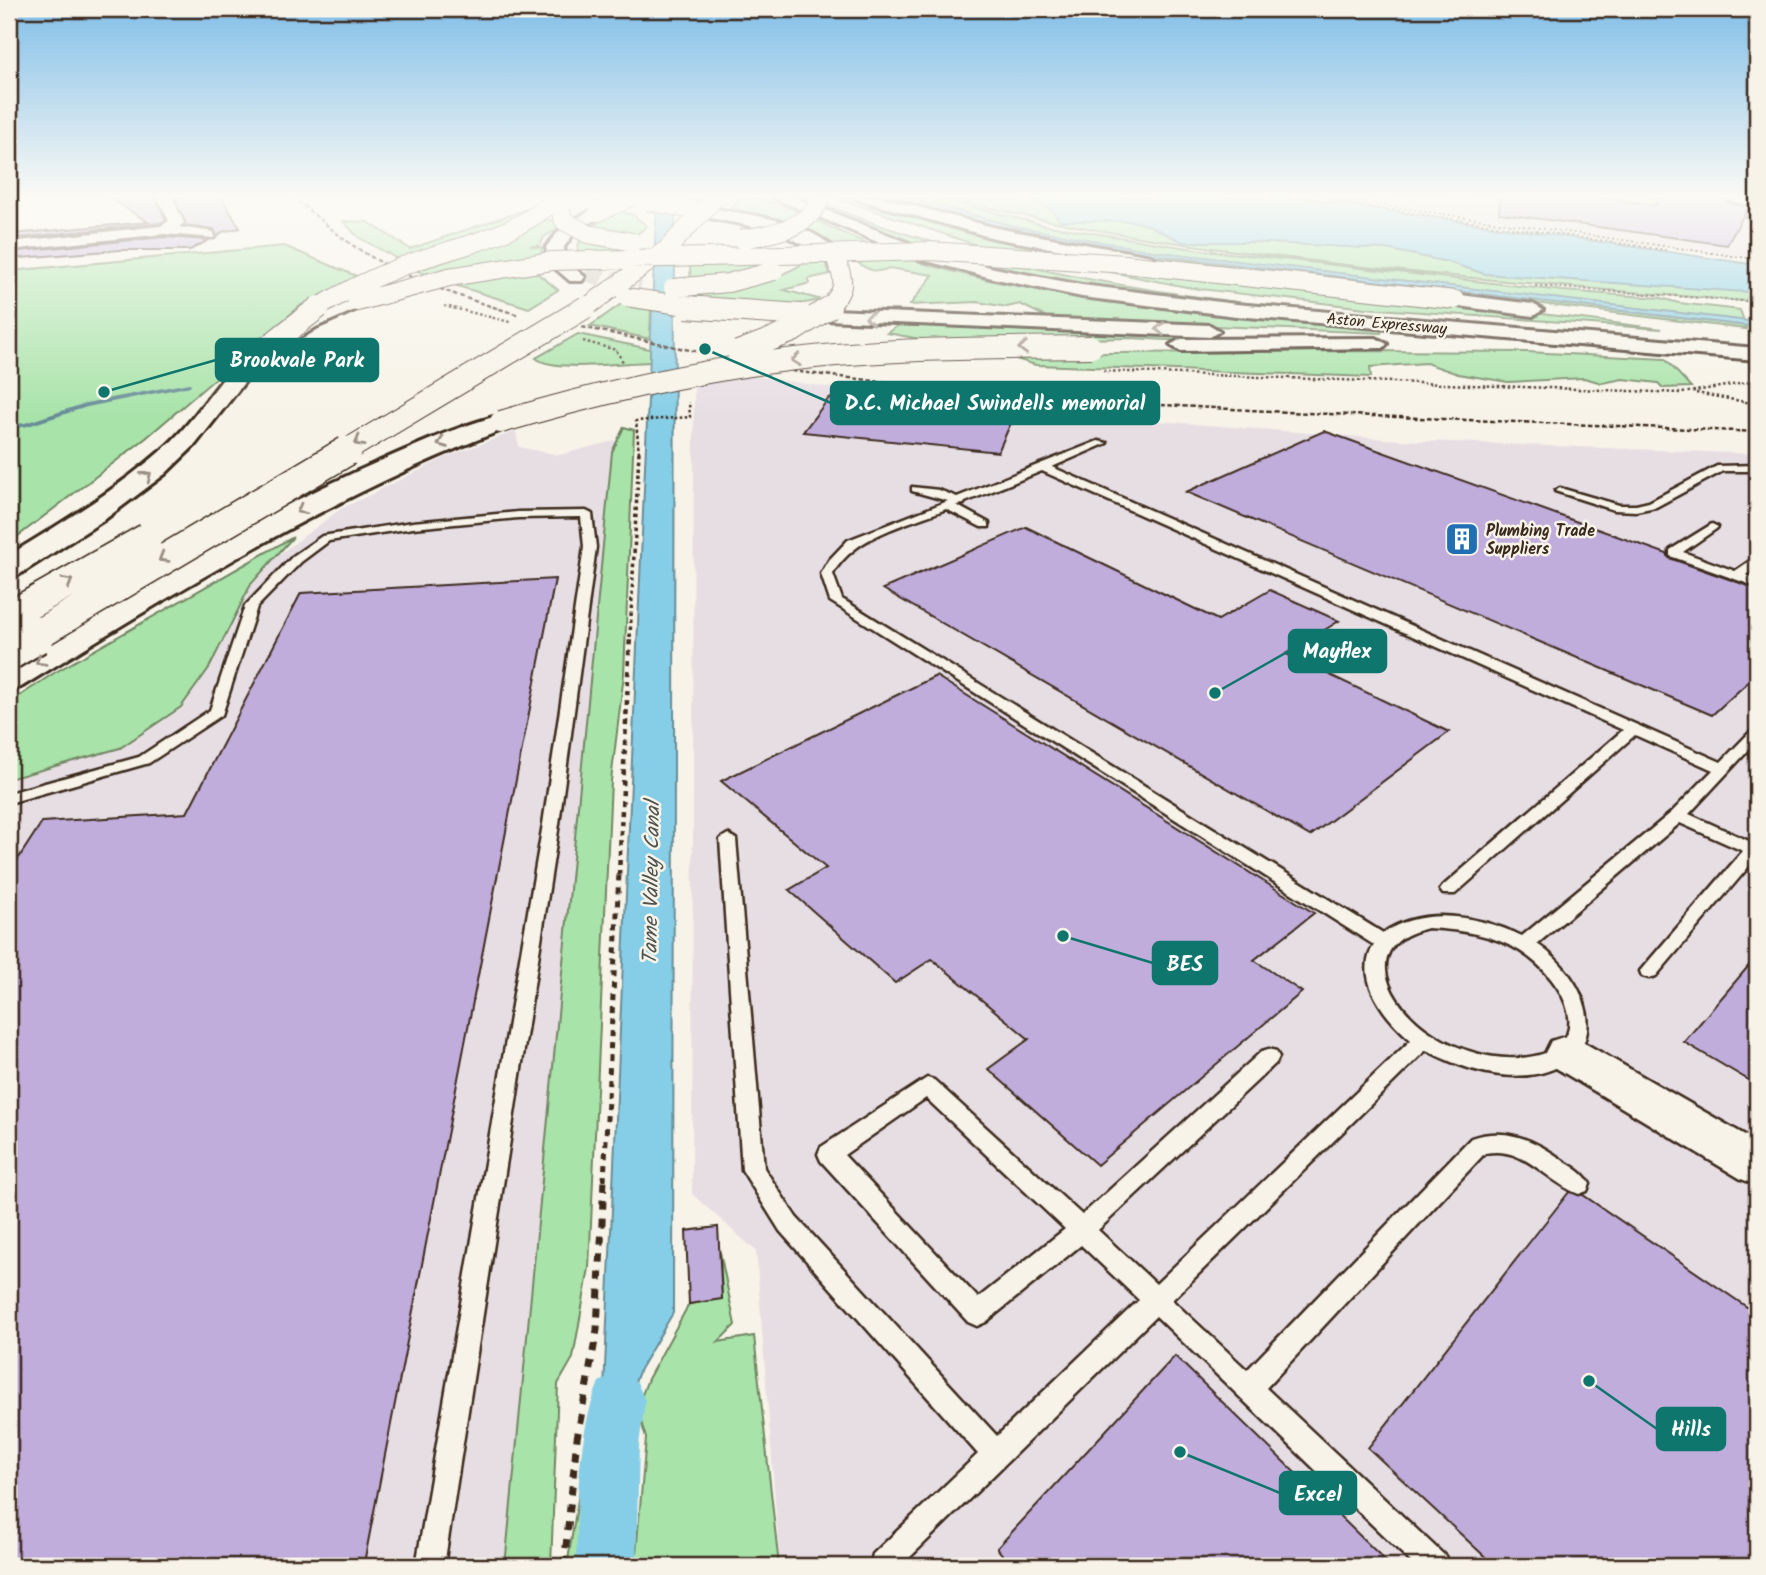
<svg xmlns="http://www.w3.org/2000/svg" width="1766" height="1575" viewBox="0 0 1766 1575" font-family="Kalam,sans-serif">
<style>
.built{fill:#e7dee4}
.green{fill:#a8e3a9;stroke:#728664;stroke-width:2}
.water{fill:#86cee7;stroke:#688c97;stroke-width:2}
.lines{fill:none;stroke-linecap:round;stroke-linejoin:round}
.stream{fill:#688c97;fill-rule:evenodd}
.canal{fill:#86cee7;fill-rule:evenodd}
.building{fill:#c1addc;stroke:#3b2a1e;stroke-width:2}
.motorway-tunnel{stroke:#d1cbc0;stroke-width:18;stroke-dasharray:18 9;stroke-linecap:butt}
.service-casing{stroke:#3b2a1e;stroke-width:5}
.minor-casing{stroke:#3b2a1e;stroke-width:5}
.motorway-casing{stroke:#3b2a1e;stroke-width:6}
.path-far5{stroke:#3b2a1e;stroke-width:2;stroke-dasharray:2.5 2.5;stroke-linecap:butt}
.path-far4{stroke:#3b2a1e;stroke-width:2.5;stroke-dasharray:2.5 2.5;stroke-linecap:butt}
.path-far3{stroke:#3b2a1e;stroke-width:3.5;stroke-dasharray:3.5 3.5;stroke-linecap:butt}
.path-far2{stroke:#3b2a1e;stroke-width:4.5;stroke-dasharray:5 5;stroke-linecap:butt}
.path-far1{stroke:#3b2a1e;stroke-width:5;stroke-dasharray:6 6;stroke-linecap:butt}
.path{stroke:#3b2a1e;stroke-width:7;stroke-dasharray:9 9;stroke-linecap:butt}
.service{fill:#f7f3e8;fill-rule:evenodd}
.minor{fill:#f7f3e8;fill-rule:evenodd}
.motorway{fill:#f7f3e8;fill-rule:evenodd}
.rail{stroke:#3b2a1e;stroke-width:2.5;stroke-dasharray:4.5 2.5;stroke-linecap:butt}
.motorway-bridge-far3-casing{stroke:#3b2a1e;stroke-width:20;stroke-linecap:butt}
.motorway-bridge-far2-casing{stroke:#3b2a1e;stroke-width:24;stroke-linecap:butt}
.motorway-bridge-far1-casing{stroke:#3b2a1e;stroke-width:32;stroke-linecap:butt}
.motorway-bridge-casing{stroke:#3b2a1e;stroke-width:42;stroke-linecap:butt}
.motorway-bridge-far3{stroke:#f7f3e8;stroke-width:18}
.motorway-bridge-far2{stroke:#f7f3e8;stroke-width:22}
.motorway-bridge-far1{stroke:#f7f3e8;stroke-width:29}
.motorway-bridge{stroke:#f7f3e8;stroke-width:37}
.oneway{stroke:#998e83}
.labels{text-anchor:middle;stroke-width:5;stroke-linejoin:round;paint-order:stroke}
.far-street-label{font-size:16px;fill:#3b2a1e;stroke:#f7f3e8}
.far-poi-label{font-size:16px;font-weight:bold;fill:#3b2a1e;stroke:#f7f3e8;text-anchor:start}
.water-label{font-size:21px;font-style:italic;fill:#4e5350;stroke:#f7f3e8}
.leader{fill:none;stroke:#0f766e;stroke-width:2.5}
.callout-dot{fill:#0f766e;stroke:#f7f3e8;stroke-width:2.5}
.callout{fill:#0f766e;stroke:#0f766e;stroke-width:2.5}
.callout-label{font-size:21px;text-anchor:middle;font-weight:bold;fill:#fff}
</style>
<rect width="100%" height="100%" fill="#f7f3e8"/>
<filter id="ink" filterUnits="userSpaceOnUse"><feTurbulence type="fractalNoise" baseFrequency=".0143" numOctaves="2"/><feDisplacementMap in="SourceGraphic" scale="14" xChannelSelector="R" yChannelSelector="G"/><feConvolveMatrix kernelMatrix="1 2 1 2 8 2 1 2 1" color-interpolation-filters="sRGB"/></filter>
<g filter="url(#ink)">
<path class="built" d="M 1341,197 L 1702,197 L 1757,205 L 1757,258 Z
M 739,374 L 895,397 L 1056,413 L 1399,440 L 1757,454 L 1757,1566 L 780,1566 L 756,1251 L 692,1194 L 694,380 Z
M 513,432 L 516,432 L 519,447 L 559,455 L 617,440 L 612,452 L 505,1566 L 9,1566 L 9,757 L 339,510 L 446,457 Z"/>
<path class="green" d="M 739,197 C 779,197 816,222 852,237 C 883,250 915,262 947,270 C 1089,307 1236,316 1382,330 L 1381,333 L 1050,319 L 1020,304 L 1007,307 L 977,302 L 910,305 L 933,275 L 889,268 C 868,280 851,254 834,244 C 802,225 765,218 730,211 Z
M 791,197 L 806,197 C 966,265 1136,291 1308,311 L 1146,297 L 968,264 L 861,228 Z
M 834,197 L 850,197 C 973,241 1101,257 1230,275 C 1373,294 1517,312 1662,329 L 1365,308 L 1192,288 L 982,247 Z
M 881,197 L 992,225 L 1119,250 L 1746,326 L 1746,329 L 1097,249 L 1005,231 Z
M 906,197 L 934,197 L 1044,225 L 1194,249 L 1563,291 L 1661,298 L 1679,303 L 1740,310 L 1744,321 L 1152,251 L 1013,226 Z
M 945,197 C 981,197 1039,185 1060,221 L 1132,221 L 1148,225 L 1183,242 L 1252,242 L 1387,249 L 1448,262 L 1485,274 L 1751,291 L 1745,301 C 1609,291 1473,279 1337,264 C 1205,248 1075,231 945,197 Z
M 539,205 L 503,224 L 401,261 L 358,237 L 343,221 L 368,222 L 410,249 Z
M 620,211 L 633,215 L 647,226 L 614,253 L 578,255 C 574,231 603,220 620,211 Z
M 554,220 L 561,227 L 544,237 L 540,246 L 530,246 L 542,248 L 542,254 L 430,276 L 413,269 L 539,221 Z
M 284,246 L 359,277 L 301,305 L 146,438 L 9,543 L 9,271 Z
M 809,261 L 825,261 L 830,274 L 808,279 L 810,283 L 784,290 L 818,299 L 815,301 L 778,308 L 694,302 L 695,296 L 775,278 Z
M 781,262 L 777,265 L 691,285 L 690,266 Z
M 531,268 L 558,290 L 529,308 L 448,283 Z
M 624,302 L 651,308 L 650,339 L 590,326 Z
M 899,325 L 1196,337 L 1187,341 L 1131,338 L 937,342 L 887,333 Z
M 578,334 L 650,349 L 650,362 C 624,362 553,373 536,358 Z
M 1352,351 L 1527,352 L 1665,359 L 1691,387 L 1663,388 L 1658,383 L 1623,379 L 1602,383 L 1584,378 L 1508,382 L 1458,374 L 1426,363 L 1370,367 L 1371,377 L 1036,365 L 999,354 Z
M 624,427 L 634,430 L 624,674 L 611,781 L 589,1268 L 573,1358 L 558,1384 L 551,1566 L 505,1566 L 612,452 Z
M 293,537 L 251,584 L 209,668 L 181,707 L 120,748 L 9,779 L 9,703 L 54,673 Z
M 720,1252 L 735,1325 L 718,1342 L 754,1336 L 779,1566 L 635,1566 L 646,1438 L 637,1408 L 648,1379 L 689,1304 L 722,1299 Z
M 586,1451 L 596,1451 L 590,1566 L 567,1566 Z"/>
<path class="water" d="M 657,197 L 675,197 L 673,1313 L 640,1369 L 611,1445 L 603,1412 Z
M 890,197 L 906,197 L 1013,226 L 1152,251 L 1757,322 L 1757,327 L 1151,254 L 992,225 Z
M 1026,197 L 1295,197 L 1750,264 L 1757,267 L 1754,290 L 1745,292 L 1485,274 L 1448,262 L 1387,249 L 1252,242 L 1183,242 L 1148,225 L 1132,221 L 1060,221 L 1052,210 Z"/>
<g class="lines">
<path class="stream" d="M 189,383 L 191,384 L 191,386 L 87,407 L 28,426 L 9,429 L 9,425 L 25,423 L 86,403 Z"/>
<path class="canal" d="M 618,1374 L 637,1382 L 645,1401 L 639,1445 L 636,1566 L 576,1566 C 578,1506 576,1438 599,1382 Z"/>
</g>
<path class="building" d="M 108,197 L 155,197 L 166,220 L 160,223 L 9,239 L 9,235 L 23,233 L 148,222 Z
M 175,197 L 221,197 L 240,228 L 222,232 L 217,237 L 214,229 L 185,225 Z
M 1500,197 L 1595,197 L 1656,205 L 1656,197 L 1726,197 L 1728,203 L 1748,207 L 1727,245 L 1499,213 Z
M 164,237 L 209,240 L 190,250 L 120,250 L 9,259 L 9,252 Z
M 829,398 L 1014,416 L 998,452 L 803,432 Z
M 1324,431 L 1667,554 L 1669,558 L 1757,589 L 1757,674 L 1712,715 L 1186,492 Z
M 1026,527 L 1218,620 L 1270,590 L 1339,621 L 1286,654 L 1449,732 L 1310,836 L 883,589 Z
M 555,579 L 364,1563 L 341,1566 L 9,1566 L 9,873 L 42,822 L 187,813 L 301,593 Z
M 936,676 L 1314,913 L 1254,960 L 1302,992 L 1097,1165 L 988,1069 L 1029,1039 L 932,959 L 895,983 L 789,890 L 826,868 L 721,781 Z
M 1757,956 L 1757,1085 L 1684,1042 Z
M 1569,1192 L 1583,1195 L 1757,1314 L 1757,1566 L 1495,1566 L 1368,1448 Z
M 718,1227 L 722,1299 L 689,1304 L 686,1231 Z
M 1175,1356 L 1391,1566 L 1011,1566 L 997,1548 Z"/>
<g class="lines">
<path class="motorway-tunnel" d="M 586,271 L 604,279 L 641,286"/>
<g class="service-casing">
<path id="service" d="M 1757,202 L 1757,208 L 1752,216 L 1757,220 L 1757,225 L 1746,216 Z
M 1757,237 L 1757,243 L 1754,242 L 1754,239 Z
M 1098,441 L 1107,443 L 1052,467 L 1721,762 L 1752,730 L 1757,729 L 1757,741 L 1689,814 L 1751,842 L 1757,841 L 1757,857 L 1656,976 L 1649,978 L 1642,976 L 1640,971 L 1743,851 L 1680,823 L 1537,944 C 1586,976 1619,1053 1541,1073 C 1502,1082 1460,1068 1426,1050 L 1172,1300 L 1247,1370 L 1471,1138 C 1507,1126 1537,1141 1565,1162 C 1575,1168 1585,1174 1590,1184 L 1587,1191 L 1579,1194 C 1546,1182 1525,1145 1485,1153 L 1266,1388 L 1445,1556 L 1449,1566 L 1415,1566 L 1156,1316 L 901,1566 L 870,1566 L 873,1554 L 978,1454 L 780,1231 L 742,1170 L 720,839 L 728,834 L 736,839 L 764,1168 L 796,1217 L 997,1436 L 1139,1300 L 1081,1245 L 986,1322 L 977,1326 L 968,1322 L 821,1161 L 818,1154 L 821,1147 L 927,1078 L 934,1080 L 1082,1215 L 1262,1051 L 1269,1049 L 1276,1051 L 1279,1057 L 1276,1063 L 1098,1230 L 1156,1284 L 1411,1040 C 1386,1019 1353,978 1374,945 L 830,601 L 821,574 L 829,560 L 848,540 L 948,501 L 912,491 L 912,487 L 939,490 L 957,497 ZM 1042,471 L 1623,730 L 1443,886 L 1440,890 L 1443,894 L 1455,894 L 1635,735 L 1713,770 L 1672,812 L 1522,936 C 1480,916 1423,905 1383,933 L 842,599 L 833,574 C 854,535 907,525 946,509 L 981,527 L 989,527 L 989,523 L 956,505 L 964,504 L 965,502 ZM 1428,928 C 1460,930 1492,934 1520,951 C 1568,981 1602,1053 1519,1058 C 1489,1060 1458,1050 1433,1034 C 1389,1007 1356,944 1428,928 ZM 926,1098 L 1065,1229 L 978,1298 L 844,1155 Z
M 1757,465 L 1757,471 L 1723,471 L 1656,507 L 1636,511 L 1614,510 L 1555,491 L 1560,488 L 1619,505 L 1636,505 L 1649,502 L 1717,466 Z
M 586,511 L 592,514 L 596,547 L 559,824 L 444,1566 L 416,1566 L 543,824 L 584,547 L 581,517 L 518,518 L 413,528 L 329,541 L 301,562 L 257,607 L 222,715 L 149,763 L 9,803 L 9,793 L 139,757 L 210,710 L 245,606 L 293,556 L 322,536 L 413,522 L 518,512 Z
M 1712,524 L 1718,527 L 1716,529 L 1683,552 L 1735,571 L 1757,556 L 1757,566 L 1746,575 L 1757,579 L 1757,587 L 1670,556 L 1670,550 Z"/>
</g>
<g class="minor-casing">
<path id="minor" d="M 158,197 L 172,197 L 184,223 L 179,227 L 214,232 L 214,238 L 164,234 L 9,250 L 9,242 L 161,226 L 169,221 Z
M 1728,197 L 1757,198 L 1757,206 L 1729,200 Z
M 1566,1036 L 1581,1041 L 1757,1142 L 1757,1185 L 1741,1179 L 1551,1065 L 1545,1053 L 1551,1041 Z"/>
</g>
<g class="motorway-casing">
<path id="motorway" d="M 772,197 L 793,197 L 927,250 L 994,268 L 1082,285 L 1236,304 L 1757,348 L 1757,360 L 1236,316 L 1082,297 L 992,278 L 915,258 Z
M 856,197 L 881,197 L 996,228 L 1151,256 L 1160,261 L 1151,266 L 994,238 L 859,200 Z
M 598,207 L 604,209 L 604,215 L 576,231 L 564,247 L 566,261 L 585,277 L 582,281 L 570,281 L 549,263 L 546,247 L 564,225 Z
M 703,207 C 749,215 814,219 845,260 L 842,264 L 830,264 C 792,228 746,227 697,215 L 697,209 Z
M 1412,289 L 1533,304 L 1543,310 L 1533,316 L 1405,299 L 1402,295 Z
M 357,296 L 367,302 L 364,306 L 316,327 L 271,356 L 247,379 L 195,445 L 165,474 L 104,520 L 20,574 L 9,577 L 9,555 C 62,523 116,490 163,449 C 189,427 207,397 229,372 C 261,335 310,308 357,296 Z
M 833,310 L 1210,325 L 1220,331 L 1210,337 L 826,320 L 823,316 L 826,312 Z
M 1376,338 L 1387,344 L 1383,348 L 1181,351 L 1170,345 L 1181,339 Z
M 501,415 L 510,417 L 513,422 L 510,427 C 335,493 179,590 21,687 L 9,690 L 9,666 C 132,592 254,515 387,458 C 424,442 462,425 501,415 Z"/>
</g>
<path class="path-far5" d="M 1303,197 L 1666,250
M 1325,197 L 1747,258
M 1535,286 L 1757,302
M 444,306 L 456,309
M 1748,309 L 1749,303"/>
<path class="path-far4" d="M 449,307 L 510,322
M 1748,307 L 1754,331
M 583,341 L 616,350 L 623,362
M 1103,371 L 1682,393 L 1757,381
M 1696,393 L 1757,404
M 639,452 L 636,421 L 690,417 L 689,402"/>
<path class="path-far3" d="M 630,637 L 639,451"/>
<path class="path-far2" d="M 619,875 L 630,635"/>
<path class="path-far1" d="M 604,1181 L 619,873"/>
<path class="path" d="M 564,1566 L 577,1438 L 597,1330 L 604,1179"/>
<use href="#service" class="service"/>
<use href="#minor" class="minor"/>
<use href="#motorway" class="motorway"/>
<path class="rail" d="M 292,197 C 315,214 336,235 360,250 C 409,281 464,298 519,315
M 582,327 L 699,352
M 792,371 C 1112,412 1435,417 1757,432"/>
<g class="motorway-bridge-far3-casing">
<path id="motorway-bridge-far3" d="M 648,201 L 703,212
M 561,212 L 564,221 L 588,234 L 633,242
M 598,212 L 631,197
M 741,239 C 771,234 809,230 821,197
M 673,288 L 728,283 L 774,271
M 626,297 L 707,309
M 357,302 L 449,277 L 552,261 L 929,251 L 1126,264 L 1455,300
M 316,309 C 343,292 372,278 403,266 C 455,246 517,238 558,197
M 584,309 L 667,249 L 716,197
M 827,309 C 845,291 846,282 836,260"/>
</g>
<g class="motorway-bridge-far2-casing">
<path id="motorway-bridge-far2" d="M 686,307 L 801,315
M 261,352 L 319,307
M 738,352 L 793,331 L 830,307
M 501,422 C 595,394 690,372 787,360 C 888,348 990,348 1091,347
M 344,452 L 586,307"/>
</g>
<g class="motorway-bridge-far1-casing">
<path id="motorway-bridge-far1" d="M 9,616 L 147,538
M 33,637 L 347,451"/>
</g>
<g class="motorway-bridge-casing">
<path id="motorway-bridge" d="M 9,651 L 36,635"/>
</g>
<use href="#motorway-bridge-far3" class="motorway-bridge-far3"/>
<use href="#motorway-bridge-far2" class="motorway-bridge-far2"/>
<use href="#motorway-bridge-far1" class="motorway-bridge-far1"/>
<use href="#motorway-bridge" class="motorway-bridge"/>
</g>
<defs><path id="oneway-chevron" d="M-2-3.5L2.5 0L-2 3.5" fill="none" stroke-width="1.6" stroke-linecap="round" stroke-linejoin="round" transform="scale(1.75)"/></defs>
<g class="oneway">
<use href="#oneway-chevron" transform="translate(870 318) rotate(-178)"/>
<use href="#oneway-chevron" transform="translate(1160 329) rotate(-178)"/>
<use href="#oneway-chevron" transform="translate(1023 348) rotate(179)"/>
<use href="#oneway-chevron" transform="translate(796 360) rotate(174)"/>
<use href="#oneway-chevron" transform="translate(359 442) rotate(150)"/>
<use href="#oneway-chevron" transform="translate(442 443) rotate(159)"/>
<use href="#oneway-chevron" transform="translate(147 476) rotate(-39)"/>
<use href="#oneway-chevron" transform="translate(301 510) rotate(151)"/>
<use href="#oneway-chevron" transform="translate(163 558) rotate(149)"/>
<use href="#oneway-chevron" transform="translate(68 582) rotate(-30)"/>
<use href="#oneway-chevron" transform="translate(40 661) rotate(149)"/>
</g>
</g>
<linearGradient id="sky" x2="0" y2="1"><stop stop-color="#81bee8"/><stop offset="0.47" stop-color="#fbfaf5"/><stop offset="1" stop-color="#fbfaf5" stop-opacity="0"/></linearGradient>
<rect width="1766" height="417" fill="url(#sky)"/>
<defs>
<g id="building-square" transform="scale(1.75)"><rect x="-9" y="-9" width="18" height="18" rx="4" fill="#1f6fb2" stroke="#f7f3e8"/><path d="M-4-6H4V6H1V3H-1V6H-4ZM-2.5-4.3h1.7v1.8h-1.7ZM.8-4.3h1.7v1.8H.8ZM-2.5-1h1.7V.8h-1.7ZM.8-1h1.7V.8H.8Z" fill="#fff"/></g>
</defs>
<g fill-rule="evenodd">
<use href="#building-square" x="1462" y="539"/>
</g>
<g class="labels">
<g class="far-street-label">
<text transform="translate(1387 323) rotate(5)" y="6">Aston Expressway</text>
</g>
<g class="far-poi-label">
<text x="1486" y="536">Plumbing Trade<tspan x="1486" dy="18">Suppliers</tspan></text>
</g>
<g class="water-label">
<text transform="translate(651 883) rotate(-89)" y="7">Tame Valley Canal</text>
</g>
</g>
<path class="leader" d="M104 392L216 360M705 349L831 403M1215 693L1289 651M1063 936L1153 963M1589 1381L1657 1429M1180 1452L1280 1493"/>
<g class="callout-dot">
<circle cx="104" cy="392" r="7"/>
<circle cx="705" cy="349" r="7"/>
<circle cx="1215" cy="693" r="7"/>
<circle cx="1063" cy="936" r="7"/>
<circle cx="1589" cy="1381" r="7"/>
<circle cx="1180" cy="1452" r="7"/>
</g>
<g class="callout">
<rect x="216" y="339" width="162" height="42" rx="7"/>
<rect x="831" y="382" width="328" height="42" rx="7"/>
<rect x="1289" y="630" width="97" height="42" rx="7"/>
<rect x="1153" y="942" width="64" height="42" rx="7"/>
<rect x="1657" y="1408" width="68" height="42" rx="7"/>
<rect x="1280" y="1472" width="76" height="42" rx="7"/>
</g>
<g class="callout-label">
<text x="297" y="367">Brookvale Park</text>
<text x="995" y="410">D.C. Michael Swindells memorial</text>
<text x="1337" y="658">Mayflex</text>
<text x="1185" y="971">BES</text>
<text x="1691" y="1436">Hills</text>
<text x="1318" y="1501">Excel</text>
</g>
<rect width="1766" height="1575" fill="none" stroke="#f7f3e8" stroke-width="35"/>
<rect x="18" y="18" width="1731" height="1540" fill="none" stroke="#3b2a1e" stroke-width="2.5" filter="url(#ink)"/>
</svg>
